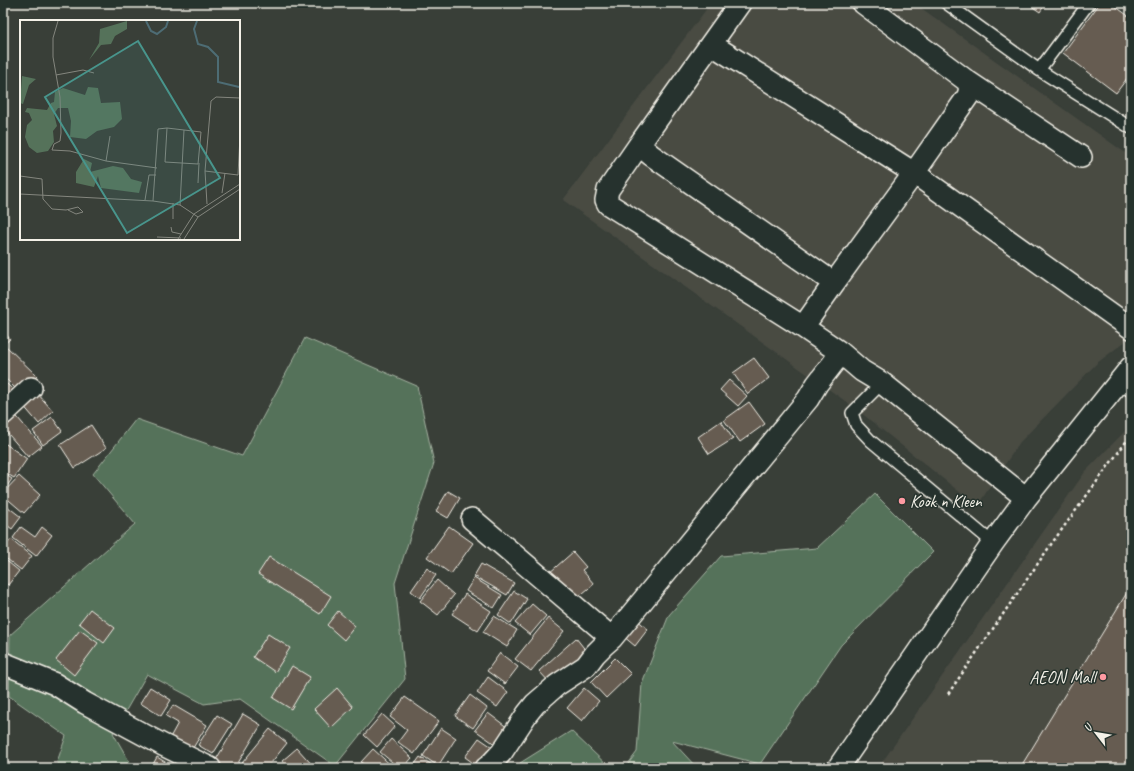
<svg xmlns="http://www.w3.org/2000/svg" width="1134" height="771" viewBox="0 0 1134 771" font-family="Caveat,sans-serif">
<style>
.built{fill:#494b43}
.green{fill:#55725a;stroke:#a4b2a1}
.building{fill:#665c51;stroke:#f4f1e8}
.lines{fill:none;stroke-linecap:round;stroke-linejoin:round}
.lane-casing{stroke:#f4f1e8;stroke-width:14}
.street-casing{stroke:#f4f1e8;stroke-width:24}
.path{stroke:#f4f1e8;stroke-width:2.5;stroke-dasharray:3 3;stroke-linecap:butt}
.lane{stroke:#26332d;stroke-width:11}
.street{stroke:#26332d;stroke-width:21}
.poi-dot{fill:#ff9aa2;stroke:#26332d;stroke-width:1.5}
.labels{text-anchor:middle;stroke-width:3;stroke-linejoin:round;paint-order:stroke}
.poi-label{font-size:17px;fill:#f4f1e8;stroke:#26332d;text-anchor:start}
.inset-river{fill:none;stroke:#4d6c74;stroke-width:2}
.inset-road{fill:none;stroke:#84867e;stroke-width:1}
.view{fill:#48958c;fill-opacity:0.15;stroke:#48958c;stroke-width:2}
.inset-edge{fill:none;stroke:#f4f1e8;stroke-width:2}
</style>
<rect width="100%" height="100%" fill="#393f38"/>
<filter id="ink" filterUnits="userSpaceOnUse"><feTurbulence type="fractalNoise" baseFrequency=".025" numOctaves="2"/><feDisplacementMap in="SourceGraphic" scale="8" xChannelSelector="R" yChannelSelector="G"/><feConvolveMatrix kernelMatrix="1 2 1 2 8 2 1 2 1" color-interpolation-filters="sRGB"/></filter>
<g filter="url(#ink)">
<path class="built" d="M 711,3 L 914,3 L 1131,157 L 1131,337 L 1097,363 L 1020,442 L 977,506 L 855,408 L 563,200 Z
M 1131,425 L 1131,768 L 878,768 L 1085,472 Z"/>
<path class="green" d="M 305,338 L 417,386 L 434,463 L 395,583 L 405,679 L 335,766 L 240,699 L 204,704 L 147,674 L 113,733 L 133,768 L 60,768 L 57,762 L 66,736 L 9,696 L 10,635 L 135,524 L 93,474 L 136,419 L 242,456 Z
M 875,494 L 933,552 L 841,645 L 760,764 L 672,741 L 697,768 L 625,768 L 637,752 L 642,683 L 669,615 L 721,556 L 817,548 Z
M 571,731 L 610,768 L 523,768 L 520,763 Z"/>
<path class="building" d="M 1027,3 L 1046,3 L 1040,12 Z
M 1100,3 L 1111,3 L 1131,18 L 1131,73 L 1116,93 L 1063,53 Z
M 3,331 L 10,339 L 3,345 Z
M 5,345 L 37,376 L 20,393 L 3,376 L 3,348 Z
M 754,358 L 769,378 L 748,394 L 733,373 Z
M 3,380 L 17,394 L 3,408 Z
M 729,380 L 747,396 L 738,406 L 720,390 Z
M 36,392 L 53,411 L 39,424 L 22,404 Z
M 749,402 L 765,424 L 740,442 L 724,420 Z
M 11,410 L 42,446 L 28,457 L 3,428 L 3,417 Z
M 52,417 L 62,431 L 43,445 L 33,431 Z
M 721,421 L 733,439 L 709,454 L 698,437 Z
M 91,425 L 106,448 L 75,468 L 60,445 Z
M 3,442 L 27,459 L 14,478 L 3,471 Z
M 3,473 L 12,479 L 3,492 Z
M 19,476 L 40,495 L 24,513 L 3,495 L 3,493 Z
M 448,491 L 460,498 L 448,518 L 436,511 Z
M 3,503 L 21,517 L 12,529 L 3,522 Z
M 449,526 L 473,543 L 451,574 L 427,557 Z
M 21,527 L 35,537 L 42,527 L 52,535 L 36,556 L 13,538 Z
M 11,539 L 32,556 L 21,570 L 3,556 L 3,549 Z
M 573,552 L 586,567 L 582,570 L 594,584 L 577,598 L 566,584 L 560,589 L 548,574 Z
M 269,557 L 331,596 L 320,614 L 258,574 Z
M 3,558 L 19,571 L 8,585 L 3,580 Z
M 481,564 L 514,583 L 507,595 L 474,576 Z
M 427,568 L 436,575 L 420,598 L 411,591 Z
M 474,578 L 502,595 L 494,608 L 466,591 Z
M 437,580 L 454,595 L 438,615 L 420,601 Z
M 1131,586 L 1131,768 L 1020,768 Z
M 514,591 L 527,599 L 511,624 L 498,615 Z
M 465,594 L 491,611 L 478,631 L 452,614 Z
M 532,604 L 546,616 L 530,635 L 515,623 Z
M 90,609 L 115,628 L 104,643 L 79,623 Z
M 338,611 L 355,626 L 344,640 L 327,625 Z
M 494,616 L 517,630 L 507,647 L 483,632 Z
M 548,618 L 564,631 L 531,671 L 515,659 Z
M 636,619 L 648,629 L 635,646 L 623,636 Z
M 80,630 L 98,643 L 74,675 L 56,660 Z
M 268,634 L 290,648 L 275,672 L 253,657 Z
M 576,638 L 587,652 L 551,684 L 539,671 Z
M 500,653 L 518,667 L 505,684 L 487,671 Z
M 615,658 L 631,674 L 606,698 L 591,682 Z
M 292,666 L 310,677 L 291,709 L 273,698 Z
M 488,677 L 508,692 L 497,707 L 477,693 Z
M 150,687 L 171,700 L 161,716 L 140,703 Z
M 337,688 L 353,707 L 331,728 L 314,709 Z
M 584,688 L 599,701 L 582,721 L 567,708 Z
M 470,695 L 487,708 L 473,728 L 455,716 Z
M 405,697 L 439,721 L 414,754 L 398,742 L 407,730 L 390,717 Z
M 173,705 L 207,725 L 188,756 L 167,743 L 178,723 L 166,716 Z
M 488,713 L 512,731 L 499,747 L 475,730 Z
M 243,714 L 261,725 L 235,768 L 223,768 L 214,763 Z
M 382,714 L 395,726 L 377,747 L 364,735 Z
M 217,715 L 232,724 L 213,754 L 198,745 Z
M 441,728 L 456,738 L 438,766 L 423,756 Z
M 270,729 L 287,743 L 267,768 L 238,768 Z
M 479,738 L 495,749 L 480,768 L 465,757 Z
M 391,739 L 412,758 L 403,768 L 399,768 L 380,752 Z
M 297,748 L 315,768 L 288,768 L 282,761 Z
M 373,749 L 394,768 L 368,768 L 361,762 Z
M 157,757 L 170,765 L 169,768 L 151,768 Z
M 420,757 L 435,767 L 434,768 L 412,768 Z"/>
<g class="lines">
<g class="lane-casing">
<path id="lane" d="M 946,3 L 1039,70 L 1131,128
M 1039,70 L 1089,3
M 882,383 L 852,413 L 856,425 L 871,441 L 993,543
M 1118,383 L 1131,391"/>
</g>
<g class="street-casing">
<path id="street" d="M 740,3 L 639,145 L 651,155 L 834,283 L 914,173 L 968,96 L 970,88 L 967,81 L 863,3
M 711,44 L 914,173 L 1131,328
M 967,81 L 1081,157
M 639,145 L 608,190 L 606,200 L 608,204 L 803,327 L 841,353 L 862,371 L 882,383 L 1026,498
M 803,327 L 834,283
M 3,414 L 31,388
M 472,519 L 612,638
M 3,663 L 55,684 L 85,703 L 163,745 L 210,768
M 486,768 L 490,765 L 502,752 L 527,714 L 535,704 L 557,685 L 586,666 L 595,654 L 604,645 L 612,638 L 808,399 L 817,384 L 841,353
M 838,768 L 993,543 L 1026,498 L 1131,367"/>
</g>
<path class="path" d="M 948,694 L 1052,543 L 1131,435"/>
<use href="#lane" class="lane"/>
<use href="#street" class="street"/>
</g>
</g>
<g class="poi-dot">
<circle cx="902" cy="501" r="4"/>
<circle cx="1103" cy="677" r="4"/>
</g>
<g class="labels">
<g class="poi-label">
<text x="910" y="507">Kook n Kleen</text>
<text x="1095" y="683" text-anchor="end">AEON Mall</text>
</g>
</g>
<g transform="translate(20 20)">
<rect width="220" height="220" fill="#393f38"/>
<path d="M 107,1 L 107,9 L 95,16 L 91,24 L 81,25 L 69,40 L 79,23 L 80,9 ZM 2,56 L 16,59 L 9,65 L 3,84 L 0,83 ZM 68,67 L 78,68 L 81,83 L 100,82 L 102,99 L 94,107 L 77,111 L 66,119 L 50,117 L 51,101 L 48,88 L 38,88 L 34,94 L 37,106 L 33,111 L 34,122 L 28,131 L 17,133 L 9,127 L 5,117 L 7,105 L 12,100 L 9,93 L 5,92 L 7,88 L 27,90 L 31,83 L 34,82 L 35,72 L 43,68 L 65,75 ZM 64,139 L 72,143 L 70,152 L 93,146 L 103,148 L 111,159 L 122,162 L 119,173 L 81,168 L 78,156 L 74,167 L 56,163 L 56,152 Z" fill="#55725a"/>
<path class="inset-river" d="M 126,1 L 131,11 L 137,14 L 146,7 L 148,1M 177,1 L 174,9 L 178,24 L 188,27 L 198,37 L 198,62 L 219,67"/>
<path class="inset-road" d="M 38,1 L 33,18 L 33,37 L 40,77 L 41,113 L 40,121 L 34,124 L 32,130 L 50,131 L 86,141 L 137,148M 36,55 L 63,50 L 74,53M 147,108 L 181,112 L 178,144 L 145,142 ZM 86,141 L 90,116M 185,151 L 218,155 L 220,116M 0,156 L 22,159 L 23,179 L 32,189 L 46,190 L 58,187 L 63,192 L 56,194 L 48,190M 178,163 L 179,143M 202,173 L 205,153M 0,174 L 133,181 L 160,185 L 178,197M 125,180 L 129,155 L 136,155M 133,181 L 138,109 L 147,108M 187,184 L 185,151 L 191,81 L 196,77 L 220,78M 160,185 L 164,110M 153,199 L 153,183M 151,207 L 152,212 L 161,214M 137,217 L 161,218M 158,219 L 174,194 L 220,164M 164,219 L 178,197 L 220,169"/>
<path class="view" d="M 118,21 L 200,158 L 107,213 L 25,77 Z"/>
<rect width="220" height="220" class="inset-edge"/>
</g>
<rect width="1134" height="771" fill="none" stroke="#26332d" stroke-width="16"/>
<rect x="8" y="8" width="1118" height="755" fill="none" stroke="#f4f1e8" stroke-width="1.5" filter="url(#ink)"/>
<g transform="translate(1096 733) rotate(301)" stroke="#26332d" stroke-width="3" paint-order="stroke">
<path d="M0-3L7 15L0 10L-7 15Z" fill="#f4f1e8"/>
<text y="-6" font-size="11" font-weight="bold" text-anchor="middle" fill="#f4f1e8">U</text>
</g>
</svg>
